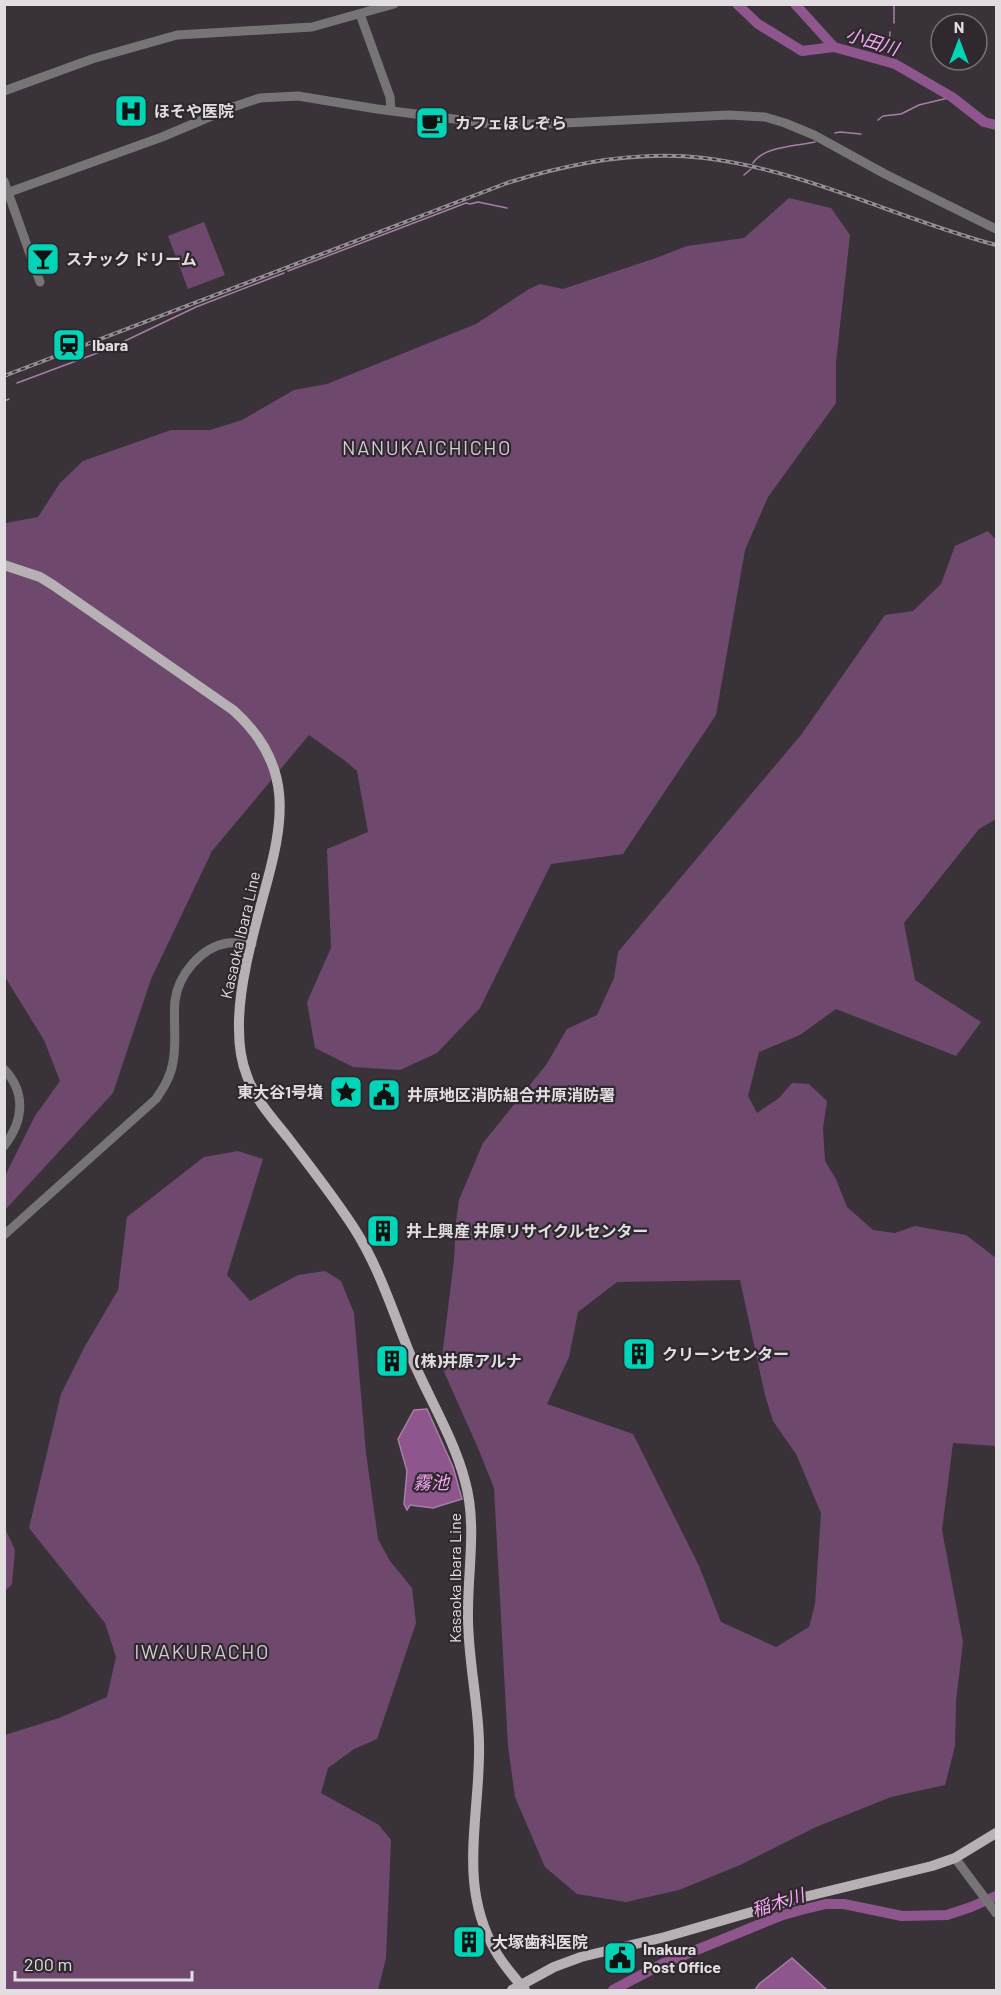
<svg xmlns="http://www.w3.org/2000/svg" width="1001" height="1995" viewBox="0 0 1001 1995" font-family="Barlow,'Noto Sans JP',sans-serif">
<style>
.green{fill:#6e496d;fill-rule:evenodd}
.water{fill:#8e568d;stroke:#a77ea6;stroke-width:1.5}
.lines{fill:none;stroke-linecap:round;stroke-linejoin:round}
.stream{stroke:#a77ea6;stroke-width:1.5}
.river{stroke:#8e568d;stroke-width:10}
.minor{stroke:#777476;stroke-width:9}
.major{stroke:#b7b1b6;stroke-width:10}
.rail-casing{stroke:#938e93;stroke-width:4}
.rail{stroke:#2f292f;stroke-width:1.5;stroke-dasharray:4.5;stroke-linecap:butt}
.labels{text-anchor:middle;stroke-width:4.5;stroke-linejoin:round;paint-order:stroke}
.poi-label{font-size:16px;font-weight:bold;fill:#e1dde1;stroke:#2f292f;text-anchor:start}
.street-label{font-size:16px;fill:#e1dde1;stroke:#2f292f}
.water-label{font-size:18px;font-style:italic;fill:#f7a7f4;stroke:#2f292f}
.quarter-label{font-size:20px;letter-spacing:1.5px;fill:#d3cbd2;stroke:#2f292f}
</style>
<rect width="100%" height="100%" fill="#393339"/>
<path class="green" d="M 789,198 L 831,208 L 850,235 L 836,362 L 836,403 L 768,497 L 745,550 L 716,715 L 623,854 L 551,864 L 480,1008 L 437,1053 L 400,1070 L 353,1067 L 315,1048 L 307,1002 L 331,948 L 327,849 L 368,832 L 357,771 L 348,763 L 309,735 L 212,851 L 151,979 L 113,1093 L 5,1210 L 5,1176 L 35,1116 L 60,1081 L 44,1040 L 5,977 L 5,521 L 6,523 L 38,517 L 60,483 L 83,461 L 171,430 L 210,430 L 242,420 L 294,390 L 327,384 L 476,324 L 529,289 L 540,284 L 563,289 L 656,258 L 687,246 L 744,238 Z
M 204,222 L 225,275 L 188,289 L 168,236 Z
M 988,531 L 996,540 L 996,819 L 979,829 L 904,923 L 915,980 L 981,1022 L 956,1056 L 836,1009 L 800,1035 L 759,1052 L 748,1096 L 757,1113 L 779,1098 L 792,1083 L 809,1084 L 827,1101 L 823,1128 L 825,1161 L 836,1179 L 847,1207 L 873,1230 L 895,1233 L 915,1226 L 966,1235 L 996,1258 L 996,1446 L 953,1443 L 942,1530 L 963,1642 L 956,1701 L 955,1746 L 945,1785 L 891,1797 L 816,1827 L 740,1865 L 679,1890 L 626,1902 L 577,1894 L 545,1867 L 515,1797 L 508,1746 L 494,1488 L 478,1448 L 441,1365 L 454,1260 L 456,1222 L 459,1200 L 483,1143 L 546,1065 L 567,1029 L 597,1015 L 614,978 L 618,952 L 801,735 L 885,615 L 913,611 L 941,584 L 955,546 ZM 740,1280 L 765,1395 L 773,1421 L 796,1454 L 821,1513 L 815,1604 L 809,1627 L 776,1647 L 721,1622 L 699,1566 L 633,1434 L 547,1404 L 569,1357 L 578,1312 L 617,1282 Z
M 238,1151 L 263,1159 L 227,1275 L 250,1301 L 298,1275 L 325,1271 L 341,1281 L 354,1313 L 366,1453 L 378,1539 L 390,1561 L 412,1588 L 416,1623 L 377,1739 L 354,1749 L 328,1768 L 321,1793 L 379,1825 L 391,1840 L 386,1958 L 378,1990 L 5,1990 L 5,1735 L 59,1718 L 107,1697 L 116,1657 L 105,1623 L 29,1528 L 61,1394 L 84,1348 L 118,1290 L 127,1217 L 204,1157 Z
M 5,1528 L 15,1550 L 12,1584 L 5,1591 Z"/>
<path class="water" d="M 427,1409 L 453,1467 L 462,1499 L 433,1508 L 410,1505 L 407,1510 L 404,1504 L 407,1471 L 398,1439 L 414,1410 Z
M 792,1958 L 827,1990 L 755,1990 L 759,1984 Z"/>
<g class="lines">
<path class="stream" d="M 894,23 L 894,4
M 890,32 L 889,48 L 895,64
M 878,120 L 883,116 L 901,114 L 919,105 L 952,97
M 835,133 L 840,132 L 861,134
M 753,163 C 764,146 797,146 815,142
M 744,175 L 751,169
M 288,271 L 466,203 L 470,204 L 478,202 L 507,208
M 17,383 L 108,349 L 196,307 L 284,273
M 4,401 L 9,399"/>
<path class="river" d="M 737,4 L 758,24 L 802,51 L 834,47 L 895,64 L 952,97 L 984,122 L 996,125
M 795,4 L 834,47
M 613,1990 L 662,1964 L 780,1916 L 801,1910 L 826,1904 L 844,1904 L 902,1916 L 947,1915 L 971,1907 L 996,1896"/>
<path class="minor" d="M 360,14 L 390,97 L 391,111
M 4,91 L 92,59 L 177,35 L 312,27 L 394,4
M 4,181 L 40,282
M 4,194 L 162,137 L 233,107 L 260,98 L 298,96 L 377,109 L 492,124 L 544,124 L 729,115 L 765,117 L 785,123 L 814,135 L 885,174 L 996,229
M 4,1069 C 26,1092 24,1121 4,1146
M 4,1235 L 156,1099 C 164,1087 171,1076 173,1062 C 177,1042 173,1021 175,1001 C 178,975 201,947 228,943 C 236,942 244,943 252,944
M 955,1858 L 996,1913"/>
<path class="major" d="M 4,565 L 40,577 L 53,585 L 233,710 C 295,765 284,821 264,893 C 253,934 238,987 239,1029 C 239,1045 241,1061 247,1076 C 255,1100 274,1120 289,1139 C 311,1168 334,1197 354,1228 C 379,1267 393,1312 410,1354 C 428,1397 453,1436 465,1481 C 477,1524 468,1568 468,1611 C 467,1655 478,1699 479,1742 C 481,1816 456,1883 496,1952 C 504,1966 515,1978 525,1990
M 512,1990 L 554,1967 L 581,1957 L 665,1937 L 800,1898 L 932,1866 L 955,1858 L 996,1833"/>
<g class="rail-casing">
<path id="rail" d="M 4,376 L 507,183 C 570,163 637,150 704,158 C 805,170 898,219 996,245"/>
</g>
<use href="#rail" class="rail"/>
</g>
<defs>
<g id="hospital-square" transform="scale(1.725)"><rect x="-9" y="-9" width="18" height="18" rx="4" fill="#00d5b7" stroke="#2f292f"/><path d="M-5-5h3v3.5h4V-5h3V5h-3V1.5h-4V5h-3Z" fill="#111"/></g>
<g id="cafe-square" transform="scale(1.725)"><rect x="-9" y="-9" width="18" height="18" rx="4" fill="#00d5b7" stroke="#2f292f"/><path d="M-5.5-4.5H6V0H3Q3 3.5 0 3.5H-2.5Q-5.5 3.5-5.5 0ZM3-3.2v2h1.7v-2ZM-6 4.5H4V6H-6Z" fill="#111"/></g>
<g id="bar-square" transform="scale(1.725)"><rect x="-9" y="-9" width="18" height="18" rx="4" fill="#00d5b7" stroke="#2f292f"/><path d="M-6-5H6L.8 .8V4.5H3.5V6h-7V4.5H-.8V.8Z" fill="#111"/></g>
<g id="station-square" transform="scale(1.725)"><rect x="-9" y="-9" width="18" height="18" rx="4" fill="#00d5b7" stroke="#2f292f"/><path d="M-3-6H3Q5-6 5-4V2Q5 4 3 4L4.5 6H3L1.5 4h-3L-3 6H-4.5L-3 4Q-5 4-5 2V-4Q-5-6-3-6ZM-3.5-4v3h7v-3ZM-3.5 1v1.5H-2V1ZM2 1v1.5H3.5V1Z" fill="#111"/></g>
<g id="sight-square" transform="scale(1.725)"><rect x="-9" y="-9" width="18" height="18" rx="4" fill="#00d5b7" stroke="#2f292f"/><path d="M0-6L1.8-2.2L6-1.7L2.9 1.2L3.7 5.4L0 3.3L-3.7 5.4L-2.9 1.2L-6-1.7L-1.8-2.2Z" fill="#111"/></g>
<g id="civic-square" transform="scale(1.725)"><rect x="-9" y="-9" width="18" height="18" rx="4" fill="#00d5b7" stroke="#2f292f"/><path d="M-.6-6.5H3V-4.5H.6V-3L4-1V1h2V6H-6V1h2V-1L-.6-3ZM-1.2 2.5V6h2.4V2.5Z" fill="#111"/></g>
<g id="building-square" transform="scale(1.725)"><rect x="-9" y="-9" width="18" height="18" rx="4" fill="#00d5b7" stroke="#2f292f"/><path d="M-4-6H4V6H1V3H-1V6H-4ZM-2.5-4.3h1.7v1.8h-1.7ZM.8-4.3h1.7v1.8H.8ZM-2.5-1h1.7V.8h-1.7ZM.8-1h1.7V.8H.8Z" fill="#111"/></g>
</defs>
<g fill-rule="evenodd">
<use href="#hospital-square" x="131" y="111"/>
<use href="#cafe-square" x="432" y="123"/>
<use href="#bar-square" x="43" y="259"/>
<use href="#station-square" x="69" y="345"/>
<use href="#sight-square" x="346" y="1092"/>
<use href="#civic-square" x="384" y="1095"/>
<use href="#building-square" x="383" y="1231"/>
<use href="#building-square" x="639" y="1354"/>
<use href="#building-square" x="392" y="1361"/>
<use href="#building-square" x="469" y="1942"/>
<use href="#civic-square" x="620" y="1958"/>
</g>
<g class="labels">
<g class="poi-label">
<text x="154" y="117">ほそや医院</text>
<text x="455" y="129">カフェほしぞら</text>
<text x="66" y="265">スナック ドリーム</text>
<text x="92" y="351">Ibara</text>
<text x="323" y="1098" text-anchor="end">東大谷1号墳</text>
<text x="407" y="1101">井原地区消防組合井原消防署</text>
<text x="406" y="1237">井上興産 井原リサイクルセンター</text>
<text x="662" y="1360">クリーンセンター</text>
<text x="415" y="1367">(株)井原アルナ</text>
<text x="492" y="1948">大塚歯科医院</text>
<text x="643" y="1955">Inakura<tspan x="643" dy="18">Post Office</tspan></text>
</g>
<g class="street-label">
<text transform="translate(240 935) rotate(-77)" y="6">Kasaoka Ibara Line</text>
<text transform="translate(455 1578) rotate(-90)" y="6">Kasaoka Ibara Line</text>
</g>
<g class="water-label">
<text transform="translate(872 42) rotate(17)" y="6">小田川</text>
<text x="431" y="1489">霧池</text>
<text transform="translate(778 1903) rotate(-18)" y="6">稲木川</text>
</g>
<g class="quarter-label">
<text x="427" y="455">NANUKAICHICHO</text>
<text x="202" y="1659">IWAKURACHO</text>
</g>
</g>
<rect width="1001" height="1995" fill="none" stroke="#e1dde1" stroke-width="12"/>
<g transform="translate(959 42)"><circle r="28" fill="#2f292f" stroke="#767176" stroke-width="1.5"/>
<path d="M0-4.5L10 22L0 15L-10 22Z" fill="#00d5b7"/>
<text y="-9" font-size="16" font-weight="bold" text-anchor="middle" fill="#e1dde1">N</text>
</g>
<path d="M15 1971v9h177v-9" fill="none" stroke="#e1dde1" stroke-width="3"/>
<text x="24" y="1971" font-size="18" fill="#e1dde1" stroke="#2f292f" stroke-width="4.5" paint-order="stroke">200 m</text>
</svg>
